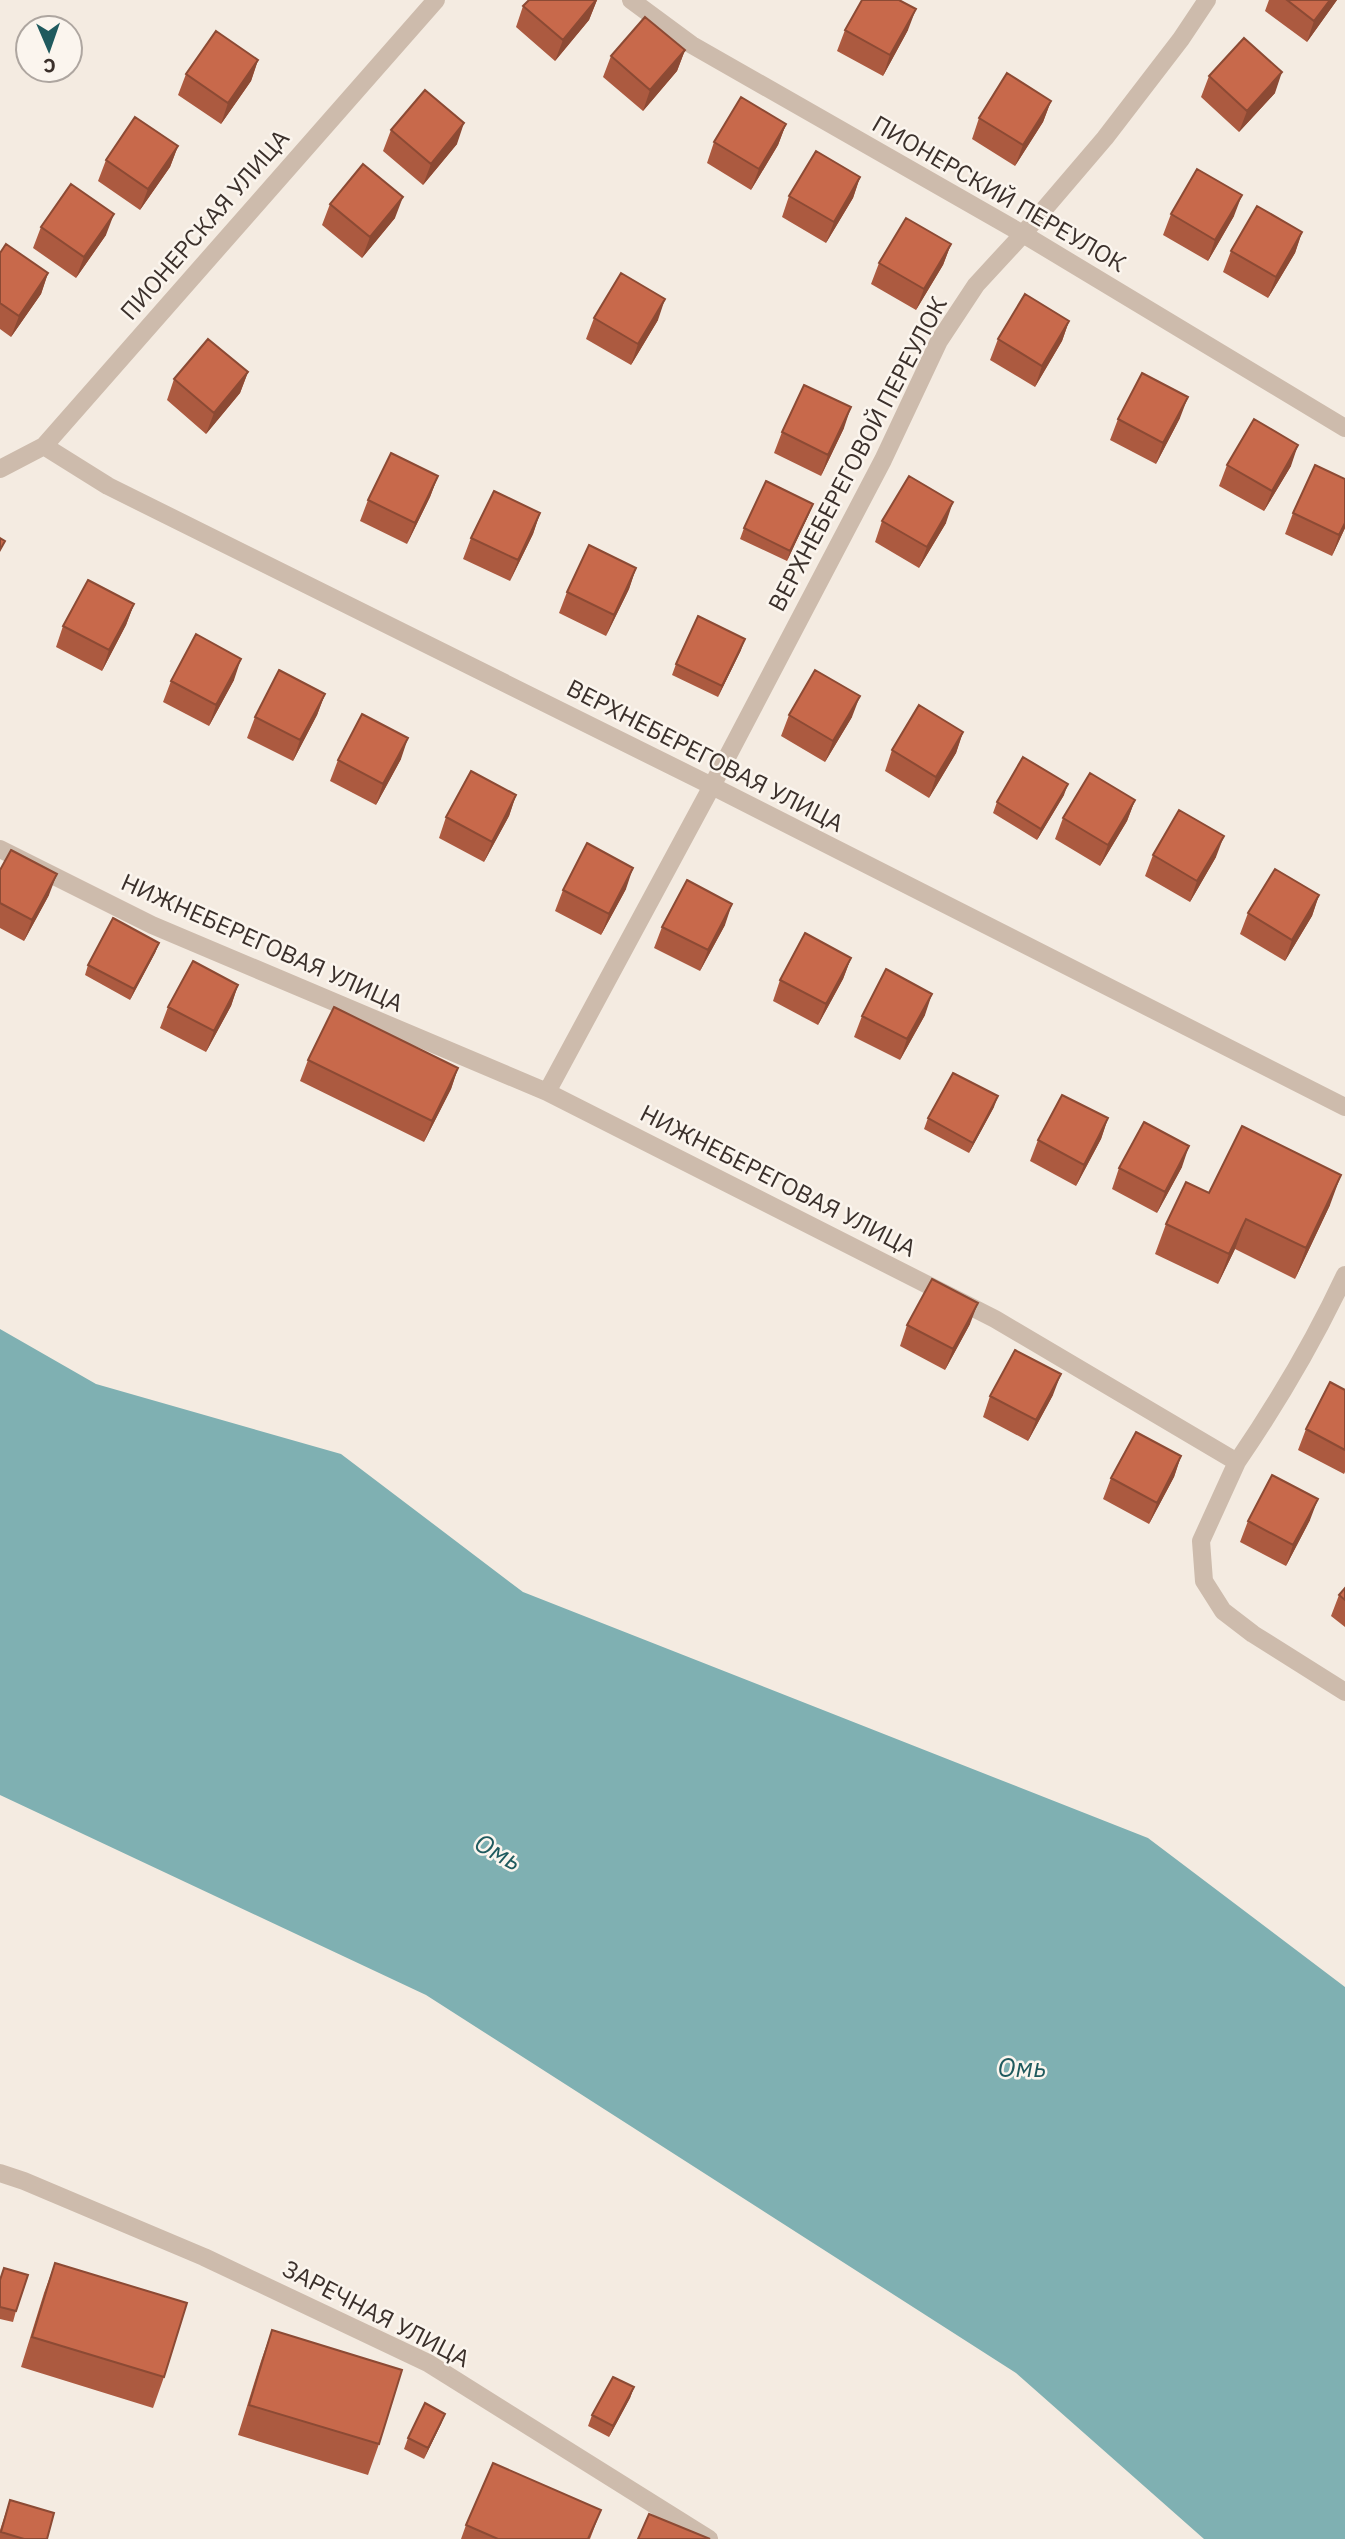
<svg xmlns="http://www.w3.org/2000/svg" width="1345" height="2539" viewBox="0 0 1345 2539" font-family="'IBM Plex Sans',sans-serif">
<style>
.water{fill:#7fb0b2}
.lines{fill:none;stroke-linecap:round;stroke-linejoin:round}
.minor{stroke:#cdbbac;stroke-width:18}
.wall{fill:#ac5a40}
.shaded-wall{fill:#8c4a34}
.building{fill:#c8694b;stroke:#8c4a34;stroke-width:2}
.labels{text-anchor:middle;stroke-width:5;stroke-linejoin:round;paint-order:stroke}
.street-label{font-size:24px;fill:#3b302b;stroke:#fbf5ee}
.water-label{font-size:26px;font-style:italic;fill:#1f5a5e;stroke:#fbf5ee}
</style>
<rect width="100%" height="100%" fill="#f4ebe1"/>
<path class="water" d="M 0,1329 L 96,1384 L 341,1454 L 523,1592 L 1148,1838 L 1345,1987 L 1345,2539 L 1204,2539 L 1016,2373 L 426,1995 L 0,1795 Z"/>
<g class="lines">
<path class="minor" d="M 631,0 L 692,45 L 1023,234 L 1345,428
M 44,446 L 108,486 L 712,786 L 1345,1107
M 0,469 L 44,446 L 436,0
M 0,849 L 152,925 L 547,1092 L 995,1319 L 1237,1462 L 1201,1541 L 1204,1581 L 1223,1611 L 1253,1634 L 1345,1692
M 547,1092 L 712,786 L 883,460 L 939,341 L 976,285 L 1023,234 L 1105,138 L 1181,39 L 1207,0
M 1237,1462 C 1278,1402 1314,1341 1345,1275
M 0,2173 L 24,2181 L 204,2257 L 428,2363 L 709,2539"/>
</g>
<path class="wall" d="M 597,0 L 589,20 L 555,61 L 516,27 L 523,6 Z
M 1269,0 L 1337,0 L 1307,42 L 1265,11 Z
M 845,30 L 908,30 L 883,76 L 837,51 Z
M 685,50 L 677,71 L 643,111 L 603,77 L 611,56 Z
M 258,60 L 251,81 L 221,124 L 178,95 L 186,74 Z
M 1209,76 L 1275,93 L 1239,132 L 1201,97 Z
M 1051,101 L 1043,122 L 1015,166 L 972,139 L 979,118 Z
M 786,124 L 778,145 L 751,190 L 707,163 L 714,142 Z
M 391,130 L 457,144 L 423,185 L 383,151 Z
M 178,146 L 170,167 L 140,210 L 98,181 L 106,160 Z
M 860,177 L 853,198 L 826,243 L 782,217 L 789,196 Z
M 330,204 L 395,218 L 362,258 L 322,225 Z
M 1171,214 L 1234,216 L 1208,261 L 1163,235 Z
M 41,227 L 106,235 L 76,278 L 33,248 Z
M 1302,232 L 1295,253 L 1268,298 L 1223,272 L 1231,251 Z
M 951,244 L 943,265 L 916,310 L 871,284 L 879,263 Z
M 0,253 L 48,273 L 41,294 L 11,337 L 0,329 Z
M 594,318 L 658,320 L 631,365 L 586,339 Z
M 1069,321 L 1062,341 L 1035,387 L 990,360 L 998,339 Z
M 248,372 L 240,393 L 206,434 L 167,400 L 174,379 Z
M 1180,418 L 1156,464 L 1110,440 L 1118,419 Z
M 844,428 L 821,476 L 774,453 L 782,432 Z
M 1227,465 L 1291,466 L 1264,511 L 1219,486 Z
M 438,476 L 430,497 L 407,544 L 360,521 L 368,500 Z
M 813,504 L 809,514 L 787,561 L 740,539 L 744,528 Z
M 540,513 L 533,534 L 510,581 L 463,559 L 471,538 Z
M 1293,513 L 1345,528 L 1332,556 L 1285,534 Z
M 882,521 L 946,523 L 919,568 L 875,542 Z
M 636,568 L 629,589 L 606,636 L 559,613 L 567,592 Z
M 134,604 L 126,625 L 102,671 L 56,647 L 63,626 Z
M 741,650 L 718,697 L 672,675 L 676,664 Z
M 234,680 L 209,726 L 163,702 L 171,681 Z
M 325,694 L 317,715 L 293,761 L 247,738 L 255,717 Z
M 789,715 L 852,717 L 825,762 L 781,736 Z
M 963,732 L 956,753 L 929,798 L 885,771 L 892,750 Z
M 401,759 L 376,805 L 330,781 L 338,760 Z
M 516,795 L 509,816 L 484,862 L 439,838 L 446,817 Z
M 1064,795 L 1037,840 L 993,813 L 997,802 Z
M 1135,800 L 1127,821 L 1100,866 L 1055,839 L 1063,818 Z
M 1153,855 L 1216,857 L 1190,902 L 1145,876 Z
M 0,870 L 49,895 L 24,941 L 0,928 Z
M 626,889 L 601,935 L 555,911 L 563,890 Z
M 1319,895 L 1312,916 L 1285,961 L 1240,934 L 1248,913 Z
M 725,925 L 700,971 L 654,948 L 662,927 Z
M 159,943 L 155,953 L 130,1000 L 85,975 L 88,965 Z
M 851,958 L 843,979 L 818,1025 L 773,1001 L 780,980 Z
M 238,985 L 231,1006 L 206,1052 L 160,1028 L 168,1007 Z
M 925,1015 L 900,1060 L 854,1037 L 862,1016 Z
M 308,1060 L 458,1068 L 451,1089 L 424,1142 L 300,1081 Z
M 994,1107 L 969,1153 L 924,1129 L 928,1118 Z
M 1108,1118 L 1101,1139 L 1076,1186 L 1030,1161 L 1038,1140 Z
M 1182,1167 L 1157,1213 L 1112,1189 L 1119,1168 Z
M 1209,1193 L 1330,1205 L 1295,1279 L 1235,1249 L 1218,1284 L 1155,1254 L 1166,1224 Z
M 970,1324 L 945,1370 L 900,1346 L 907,1325 Z
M 1345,1390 L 1345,1472 L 1344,1474 L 1298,1450 L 1306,1429 Z
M 1053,1395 L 1028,1441 L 983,1417 L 990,1396 Z
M 1181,1456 L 1174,1477 L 1149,1524 L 1103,1499 L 1111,1478 Z
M 1310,1520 L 1286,1566 L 1240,1542 L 1248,1521 Z
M 1345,1588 L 1345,1627 L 1331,1616 L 1339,1595 Z
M 55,2263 L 164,2377 L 153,2408 L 21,2367 L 44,2293 Z
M 0,2278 L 16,2311 L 13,2322 L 0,2319 Z
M 272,2330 L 379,2444 L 368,2475 L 238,2435 L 261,2361 Z
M 634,2387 L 630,2398 L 609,2437 L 588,2426 L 592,2415 Z
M 445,2414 L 441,2424 L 424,2459 L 404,2449 L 408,2438 Z
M 10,2500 L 47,2539 L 0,2539 L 0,2530 Z
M 601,2510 L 590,2539 L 461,2539 L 466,2525 Z"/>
<path class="shaded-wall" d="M 597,0 L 589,20 L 555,61 L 563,40 Z
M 1330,0 L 1337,0 L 1307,42 L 1314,21 Z
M 916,9 L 908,30 L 883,76 L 890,55 Z
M 685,50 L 677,71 L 643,111 L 650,90 Z
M 258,60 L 251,81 L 221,124 L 228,103 Z
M 1282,72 L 1275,93 L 1239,132 L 1247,111 Z
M 1051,101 L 1043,122 L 1015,166 L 1023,145 Z
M 464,123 L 457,144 L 423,185 L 431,164 Z
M 786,124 L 778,145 L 751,190 L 759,169 Z
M 178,146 L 170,167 L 140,210 L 148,189 Z
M 860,177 L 853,198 L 826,243 L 834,222 Z
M 1242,195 L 1234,216 L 1208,261 L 1215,240 Z
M 403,197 L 395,218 L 362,258 L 370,237 Z
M 114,214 L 106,235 L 76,278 L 84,257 Z
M 1302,232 L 1295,253 L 1268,298 L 1276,277 Z
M 951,244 L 943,265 L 916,310 L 924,289 Z
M 48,273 L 41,294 L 11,337 L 19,316 Z
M 665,299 L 658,320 L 631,365 L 638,344 Z
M 1069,321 L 1062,341 L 1035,387 L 1042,366 Z
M 248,372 L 240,393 L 206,434 L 214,413 Z
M 1188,397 L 1180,418 L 1156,464 L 1163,443 Z
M 851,407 L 844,428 L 821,476 L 828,455 Z
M 1298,445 L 1291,466 L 1264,511 L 1272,491 Z
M 438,476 L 430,497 L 407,544 L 415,523 Z
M 953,502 L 946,523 L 919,568 L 927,547 Z
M 813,504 L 809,514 L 787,561 L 790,551 Z
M 540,513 L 533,534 L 510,581 L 518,560 Z
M 1345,523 L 1345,528 L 1332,556 L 1339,535 Z
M 636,568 L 629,589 L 606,636 L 614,615 Z
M 134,604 L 126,625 L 102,671 L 109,650 Z
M 745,639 L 741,650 L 718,697 L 722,686 Z
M 241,659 L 234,680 L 209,726 L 216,705 Z
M 325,694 L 317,715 L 293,761 L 300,740 Z
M 860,696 L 852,717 L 825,762 L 833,741 Z
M 963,732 L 956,753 L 929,798 L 936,777 Z
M 408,738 L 401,759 L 376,805 L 383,784 Z
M 1068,784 L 1064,795 L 1037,840 L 1041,829 Z
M 516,795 L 509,816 L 484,862 L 492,842 Z
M 1135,800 L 1127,821 L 1100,866 L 1108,845 Z
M 1224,836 L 1216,857 L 1190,902 L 1197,881 Z
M 633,868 L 626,889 L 601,935 L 609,914 Z
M 57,874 L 49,895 L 24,941 L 32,920 Z
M 1319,895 L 1312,916 L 1285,961 L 1292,940 Z
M 732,904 L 725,925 L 700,971 L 708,950 Z
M 159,943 L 155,953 L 130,1000 L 134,989 Z
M 851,958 L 843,979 L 818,1025 L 826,1004 Z
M 238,985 L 231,1006 L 206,1052 L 214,1031 Z
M 932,994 L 925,1015 L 900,1060 L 907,1039 Z
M 458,1068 L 451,1089 L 424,1142 L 432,1121 Z
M 998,1096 L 994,1107 L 969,1153 L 973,1143 Z
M 1108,1118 L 1101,1139 L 1076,1186 L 1084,1165 Z
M 1189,1146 L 1182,1167 L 1157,1213 L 1165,1192 Z
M 1341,1175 L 1330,1205 L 1295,1279 L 1306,1248 Z
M 1246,1219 L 1235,1249 L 1218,1284 L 1229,1254 Z
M 978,1303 L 970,1324 L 945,1370 L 953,1349 Z
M 1061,1374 L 1053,1395 L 1028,1441 L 1036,1420 Z
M 1181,1456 L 1174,1477 L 1149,1524 L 1157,1503 Z
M 1318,1499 L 1310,1520 L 1286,1566 L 1293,1545 Z
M 634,2387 L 630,2398 L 609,2437 L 613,2426 Z
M 445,2414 L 441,2424 L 424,2459 L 428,2448 Z"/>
<path class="building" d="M 529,0 L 596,0 L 563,40 L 523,6 Z
M 862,0 L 899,0 L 916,9 L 890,55 L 845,30 Z
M 1287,0 L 1330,0 L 1314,21 Z
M 645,17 L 685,50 L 650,90 L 611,56 Z
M 216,31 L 258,60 L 228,103 L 186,74 Z
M 1244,38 L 1282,72 L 1247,111 L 1209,76 Z
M 1007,73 L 1051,101 L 1023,145 L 979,118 Z
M 425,90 L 464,123 L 431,164 L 391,130 Z
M 741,97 L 786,124 L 759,169 L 714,142 Z
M 135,117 L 178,146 L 148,189 L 106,160 Z
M 816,151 L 860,177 L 834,222 L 789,196 Z
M 363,164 L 403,197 L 370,237 L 330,204 Z
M 1197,169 L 1242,195 L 1215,240 L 1171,214 Z
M 71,184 L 114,214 L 84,257 L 41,227 Z
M 1257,206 L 1302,232 L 1276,277 L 1231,251 Z
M 906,218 L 951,244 L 924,289 L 879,263 Z
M 6,244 L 48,273 L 19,316 L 0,303 L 0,253 Z
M 621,273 L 665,299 L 638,344 L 594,318 Z
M 1025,294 L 1069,321 L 1042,366 L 998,339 Z
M 208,339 L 248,372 L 214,413 L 174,379 Z
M 1142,373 L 1188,397 L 1163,443 L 1118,419 Z
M 804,385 L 851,407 L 828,455 L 782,432 Z
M 1254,419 L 1298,445 L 1272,491 L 1227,465 Z
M 391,453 L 438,476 L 415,523 L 368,500 Z
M 1315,465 L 1345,479 L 1345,523 L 1339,535 L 1293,513 Z
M 909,476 L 953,502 L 927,547 L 882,521 Z
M 766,481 L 813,504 L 790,551 L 744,528 Z
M 494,491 L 540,513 L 518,560 L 471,538 Z
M 0,538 L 5,541 L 0,550 Z
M 589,545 L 636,568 L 614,615 L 567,592 Z
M 88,580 L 134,604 L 109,650 L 63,626 Z
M 698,616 L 745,639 L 722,686 L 676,664 Z
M 196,634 L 241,659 L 216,705 L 171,681 Z
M 279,670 L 325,694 L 300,740 L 255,717 Z
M 815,670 L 860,696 L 833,741 L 789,715 Z
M 919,705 L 963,732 L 936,777 L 892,750 Z
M 362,714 L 408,738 L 383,784 L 338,760 Z
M 1023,757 L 1068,784 L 1041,829 L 997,802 Z
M 471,771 L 516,795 L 492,842 L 446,817 Z
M 1090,773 L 1135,800 L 1108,845 L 1063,818 Z
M 1179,810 L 1224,836 L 1197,881 L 1153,855 Z
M 587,843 L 633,868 L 609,914 L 563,890 Z
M 11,850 L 57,874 L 32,920 L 0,903 L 0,870 Z
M 1275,869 L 1319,895 L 1292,940 L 1248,913 Z
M 687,880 L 732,904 L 708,950 L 662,927 Z
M 113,918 L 159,943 L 134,989 L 88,965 Z
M 805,933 L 851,958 L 826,1004 L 780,980 Z
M 193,961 L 238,985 L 214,1031 L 168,1007 Z
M 886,969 L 932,994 L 907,1039 L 862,1016 Z
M 334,1007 L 458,1068 L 432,1121 L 308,1060 Z
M 953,1073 L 998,1096 L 973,1143 L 928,1118 Z
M 1062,1095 L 1108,1118 L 1084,1165 L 1038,1140 Z
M 1144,1122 L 1189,1146 L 1165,1192 L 1119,1168 Z
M 1242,1126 L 1341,1175 L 1306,1248 L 1246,1219 L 1229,1254 L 1166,1224 L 1186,1182 L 1209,1193 Z
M 932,1279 L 978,1303 L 953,1349 L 907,1325 Z
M 1015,1350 L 1061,1374 L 1036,1420 L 990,1396 Z
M 1330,1382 L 1345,1390 L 1345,1450 L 1306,1429 Z
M 1136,1432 L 1181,1456 L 1157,1503 L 1111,1478 Z
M 1272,1475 L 1318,1499 L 1293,1545 L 1248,1521 Z
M 1345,1588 L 1345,1600 L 1339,1595 Z
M 55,2263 L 187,2303 L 164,2377 L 32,2337 Z
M 4,2268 L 28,2275 L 16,2311 L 0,2307 L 0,2280 Z
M 272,2330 L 402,2370 L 379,2444 L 249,2405 Z
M 613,2377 L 634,2387 L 613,2426 L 592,2415 Z
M 425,2403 L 445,2414 L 428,2448 L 408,2438 Z
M 493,2463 L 601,2510 L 588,2539 L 498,2539 L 466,2525 Z
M 10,2500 L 54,2513 L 47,2539 L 24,2539 L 1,2532 Z
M 649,2514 L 710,2539 L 638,2539 Z"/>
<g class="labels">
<g class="street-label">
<text transform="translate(999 194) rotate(30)" y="8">ПИОНЕРСКИЙ ПЕРЕУЛОК</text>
<text transform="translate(205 225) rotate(-49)" y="8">ПИОНЕРСКАЯ УЛИЦА</text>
<text transform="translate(858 454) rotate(-62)" y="8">ВЕРХНЕБЕРЕГОВОЙ ПЕРЕУЛОК</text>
<text transform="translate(705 756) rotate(27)" y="8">ВЕРХНЕБЕРЕГОВАЯ УЛИЦА</text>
<text transform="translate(262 943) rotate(24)" y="8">НИЖНЕБЕРЕГОВАЯ УЛИЦА</text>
<text transform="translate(778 1181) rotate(27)" y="8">НИЖНЕБЕРЕГОВАЯ УЛИЦА</text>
<text transform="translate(376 2314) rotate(27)" y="8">ЗАРЕЧНАЯ УЛИЦА</text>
</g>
<g class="water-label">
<text transform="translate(498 1852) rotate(29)" y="9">Омь</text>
<text x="1022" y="2077">Омь</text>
</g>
</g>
<g transform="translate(49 49) rotate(178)"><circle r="33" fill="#fbf5ee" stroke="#aea6a0" stroke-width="2"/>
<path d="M0-5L12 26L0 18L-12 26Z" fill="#1f5a5e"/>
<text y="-10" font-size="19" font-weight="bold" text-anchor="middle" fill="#3b302b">С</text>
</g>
</svg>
